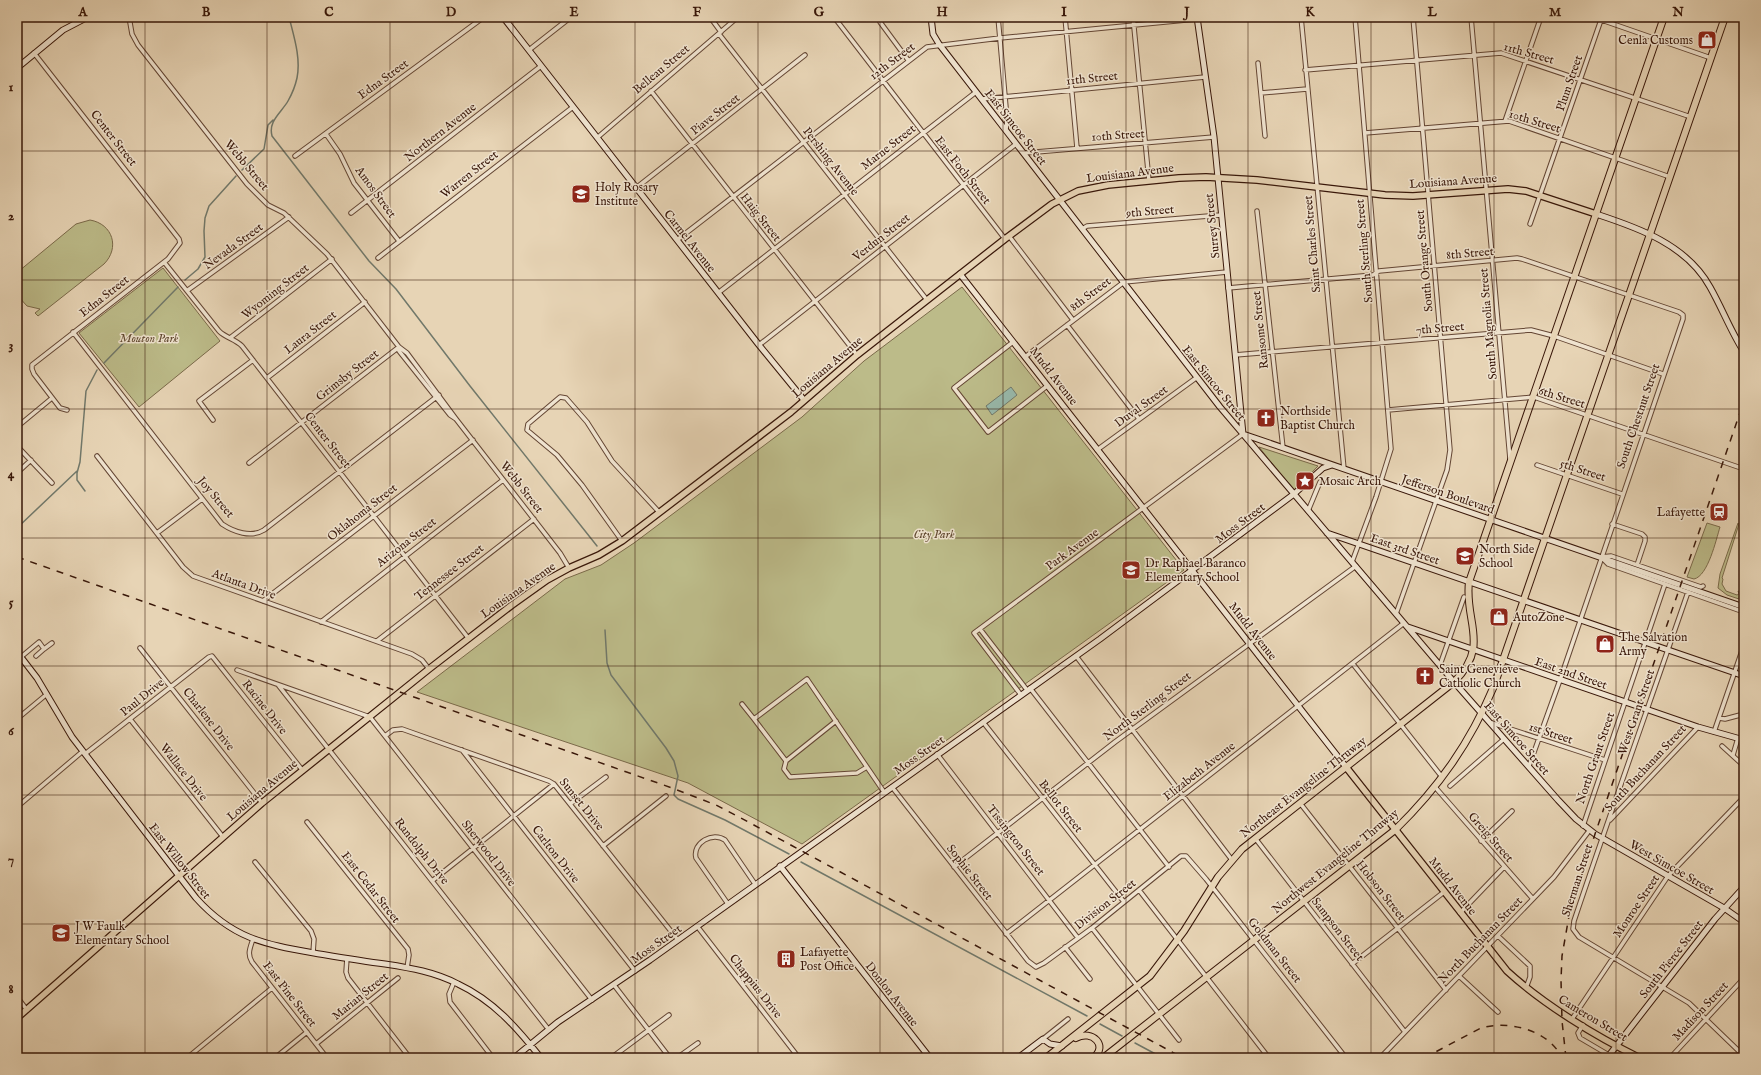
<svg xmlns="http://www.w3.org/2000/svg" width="1761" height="1075" viewBox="0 0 1761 1075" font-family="'IM FELL English',serif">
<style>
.green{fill:#bcbb89;stroke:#7a6949}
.water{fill:#97b8aa;stroke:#71786a}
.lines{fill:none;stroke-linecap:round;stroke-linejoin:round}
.stream{stroke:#71786a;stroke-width:1.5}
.street-casing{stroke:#644634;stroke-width:5.5}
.secondary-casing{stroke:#391709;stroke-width:7}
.primary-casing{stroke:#391709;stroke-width:8}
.highway-casing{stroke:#391709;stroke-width:8}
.street{stroke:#efe3cf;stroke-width:3.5}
.secondary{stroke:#efe3cf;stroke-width:5}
.primary{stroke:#e7d4b5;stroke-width:5.5}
.highway{stroke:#e7d4b5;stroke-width:6}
.rail{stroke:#391709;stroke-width:1.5;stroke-dasharray:7 7;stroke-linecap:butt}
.grid{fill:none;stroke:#391709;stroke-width:1;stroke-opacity:0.55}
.labels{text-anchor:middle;stroke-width:3;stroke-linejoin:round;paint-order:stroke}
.poi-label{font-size:12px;fill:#391709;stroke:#efe3cf;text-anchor:start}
.street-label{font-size:12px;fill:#391709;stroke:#efe3cf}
.park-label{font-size:12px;font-style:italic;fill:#60482f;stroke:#efe3cf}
.neatline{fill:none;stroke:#391709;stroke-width:1.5}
.grid-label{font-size:13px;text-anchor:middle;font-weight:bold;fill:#391709}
</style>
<rect width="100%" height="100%" fill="#e7d4b5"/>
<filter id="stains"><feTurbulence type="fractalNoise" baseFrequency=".005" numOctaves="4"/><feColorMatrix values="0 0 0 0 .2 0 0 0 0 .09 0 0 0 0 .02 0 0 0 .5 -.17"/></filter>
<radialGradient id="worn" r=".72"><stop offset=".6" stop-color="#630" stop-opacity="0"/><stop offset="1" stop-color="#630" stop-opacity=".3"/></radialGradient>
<path class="green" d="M 90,220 C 113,224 120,248 104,264 L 38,316 L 35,313 L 40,309 L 27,306 L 17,295 L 17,274 L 19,271 L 76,224 Z
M 163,268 L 220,341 L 139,407 L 79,333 Z
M 962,287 L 1184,570 L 802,844 L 688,783 L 417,692 L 565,579 L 601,565 L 634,543 L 802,417 L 864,361 Z
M 1259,447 L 1318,466 L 1294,491 Z
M 1707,523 L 1720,527 C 1716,540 1708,576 1694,579 L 1687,577 Z
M 1738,523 L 1739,524 L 1722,578 L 1723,579 L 1722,584 L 1726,591 L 1737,595 L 1739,594 L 1738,591 L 1740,592 L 1739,599 L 1727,595 L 1718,588 L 1720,574 Z"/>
<path class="water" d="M 1011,387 L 1017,395 L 992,415 L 986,406 Z"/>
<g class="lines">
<path class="stream" d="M 289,17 C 294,37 301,58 297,78 C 295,87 292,94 288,101 C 281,113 268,121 272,136 L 369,261 L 396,289 L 470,386 L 597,546
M 242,170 L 264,149 L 268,125 L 273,120
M 185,280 L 198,269 L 205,257 L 204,231 L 205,218 L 209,206 L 236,176
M 104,363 L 178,287
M 85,491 L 77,480 L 77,473 L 80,462 L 86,391 L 97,370
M 17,528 L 77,471
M 605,630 L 607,663 L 611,675 L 666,748 L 674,761 L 678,776 L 674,795 L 678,799 L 725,820 L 789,854
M 801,862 L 1087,1016
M 1100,1024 L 1122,1036
M 1135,1043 L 1163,1058"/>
<g class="street-casing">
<path id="street" d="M 129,17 L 132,34 L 138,45 L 247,184 L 268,205 L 284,213 L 327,254 L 399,347 L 407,353 L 456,419 L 560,553 L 569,568
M 710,17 L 721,32
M 834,17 L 1005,239
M 998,17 L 1007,119 L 1006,130
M 1065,17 L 1077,148
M 1133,17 L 1149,181
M 1301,17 L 1344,469
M 1471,17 L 1510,459
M 1593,17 L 1711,58
M 837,21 L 842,17
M 880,22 L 908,60
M 719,34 L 927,300
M 529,50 L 571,17
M 34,53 L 179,239 L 180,243 L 168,259 L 32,365 L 32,369 L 34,374 L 60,408 L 67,410
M 1258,63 L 1265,136
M 1305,70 L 1501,53 L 1691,117
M 651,91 L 857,355
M 1261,93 L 1307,89
M 982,99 L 1205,77
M 1505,121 L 1541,17
M 1365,133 L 1509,121 L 1670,177
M 326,134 L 340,154 L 354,183 L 399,241
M 598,137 L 738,17
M 1024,153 L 1214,137
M 295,156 L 484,17
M 636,188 L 805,55
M 1257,211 L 1283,448
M 351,213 L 541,66
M 1530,224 L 1602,17
M 1082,229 L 1087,226 L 1221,215
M 1009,236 L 1073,320
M 677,240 L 927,47 L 1000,38 L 1217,17
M 378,258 L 573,107
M 164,262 L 219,331 C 226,338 235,339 242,346 L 469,639
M 1228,288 L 1373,275 L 1379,271 L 1517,258 L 1522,259 L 1679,312 L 1683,315 L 1683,319 L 1560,680 L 1529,766
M 188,290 L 289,217
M 718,293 L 976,92
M 1067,325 L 1139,419
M 73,332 L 222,524 C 234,532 251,538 264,530 L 439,395
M 230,338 L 332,259
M 1013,342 L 954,388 L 988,432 L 1047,386
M 759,345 L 1016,144
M 399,347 L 399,351 L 450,415 L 456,419
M 1235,355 L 1531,330 L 1554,336 L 1663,374
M 1025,357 L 1124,282 L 1227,272
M 267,378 L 365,302
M 1388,410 L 1534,397 L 1744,469
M 213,420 L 199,401 L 253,360
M 17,427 L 52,398
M 17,446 L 52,483
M 1097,450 L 1196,378
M 97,456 L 183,567 L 193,576 L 412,654 L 422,660 L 429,669
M 249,463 L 399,347
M 1537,465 L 1622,494
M 17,473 L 31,460
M 1308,511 L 1320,482
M 1612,524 L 1642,534 L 1645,537 L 1645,541 L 1637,565
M 157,533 L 202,499
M 622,541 L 582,485 L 557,455 L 527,430 L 528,424 L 560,397 L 566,398 L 587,422 L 612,461 L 659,512
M 1601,557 L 1611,556 L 1701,587 L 1703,586
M 1602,558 L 1608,564 L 1744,612
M 1352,562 L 1376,497 L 1391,449 L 1355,17
M 1688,592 C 1650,702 1611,811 1574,921 L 1573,929 L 1579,937 L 1689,1003 L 1744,1056
M 263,601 L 473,440
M 1396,614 L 1447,470 L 1450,450 L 1413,17
M 321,622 L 503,480
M 980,629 L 1027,690
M 377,641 L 534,519
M 140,648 L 262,803
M 44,649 L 52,643
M 1076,656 L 1232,860
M 21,657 L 39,642 L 44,649 L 36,656
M 1353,664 L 1442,777
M 1440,665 L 1464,597
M 237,670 L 370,717 L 592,1000
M 279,686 L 549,1030
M 1030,688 L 1169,867
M 1021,695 L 974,633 L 1243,434
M 742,704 L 754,719
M 1719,718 L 1725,719 L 1744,714
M 17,719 L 47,694
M 130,719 L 223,837
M 836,721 L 786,761 L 754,719 L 807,679 L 884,792
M 983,722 L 1124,902
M 1492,723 L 1605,760
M 1714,732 L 1744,645
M 385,736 L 393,730 L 402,729 L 549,781 L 554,784 L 678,940
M 1722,746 L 1744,766
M 462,750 L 635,971
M 85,754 L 209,657 L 212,656 L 303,771
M 937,754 L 1078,938
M 1733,755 L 1738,738
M 786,761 L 784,769 L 790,777 L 857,773 L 867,767
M 1450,786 L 1504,739
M 892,787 L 1028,961 L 1036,967 L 1044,963 L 1092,928 L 1181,856 L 1186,856 L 1206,879 L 1346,1058
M 1435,787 L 1533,899
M 1300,803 L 1446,990
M 570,804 L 606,777
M 17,807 L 83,751
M 1610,820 L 1698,727
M 307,822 L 408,949 L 409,955 L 407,968
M 1583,826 L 1665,584
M 1255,838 L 1405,1032
M 1481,841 L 1512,811
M 603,846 L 666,796
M 255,862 L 311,931 L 314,939 L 313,953
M 954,867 L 1115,742 L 1356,566
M 432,881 L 554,784
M 1139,890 L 1269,1058
M 728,904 L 696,858 C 692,843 713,831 725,840 L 755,884
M 1460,913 L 1504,867
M 697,926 L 799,1058
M 1092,928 L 1179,1040
M 1006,934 L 1404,623
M 1498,936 L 1530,966 L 1530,977 L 1526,988
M 253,939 C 250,948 247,954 252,962 L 327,1058
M 1065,947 L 1090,979
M 347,958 L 346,972 L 348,978 L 410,1058
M 1352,964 L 1444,892
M 1459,976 L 1498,1012
M 454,982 L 449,994 L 450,1002 L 493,1058
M 614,985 L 670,1058
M 17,997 L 27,1010
M 1572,1019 L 1668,876 L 1744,797
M 1583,1025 L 1578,1033 L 1580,1038 L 1614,1058
M 1043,1039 L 1068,1019
M 316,1044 L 398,978
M 187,1058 L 272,988
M 275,1058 L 307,1032
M 611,1058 L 669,1015
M 677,1058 L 698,1043
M 1380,1058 L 1554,877 L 1589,831
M 1670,1058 L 1744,978"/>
</g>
<g class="secondary-casing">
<path id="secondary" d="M 503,17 L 759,345 L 804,400
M 931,17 L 933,34 L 939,44 L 1220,407 L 1454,682 L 1558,800 L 1576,819 L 1595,834 L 1724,908 L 1744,922
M 1197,17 L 1214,137 L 1243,434 L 1744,607
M 17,68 L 63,30 L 88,17
M 1596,214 C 1639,228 1687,245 1710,287 C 1722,308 1731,332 1744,352
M 960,274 L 1346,767
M 1327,533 L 1744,676
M 1408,627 L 1698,727 L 1744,740
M 17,652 L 37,678 L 72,737 L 196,898 C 232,938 263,944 314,953 C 338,957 361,961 385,964 C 411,968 435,972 458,984 C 494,1001 517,1028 541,1058
M 780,866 L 930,1058
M 514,1058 L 558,1022 L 650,960 L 1100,639 L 1294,494 L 1323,468 L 1332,465
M 1018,1058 L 1043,1039 L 1050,1044 L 1062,1046
M 1607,1058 L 1715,919 L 1744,887"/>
</g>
<g class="primary-casing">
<path id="primary" d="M 1346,767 L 1507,971 C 1543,1004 1595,1036 1640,1058
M 17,1018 L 262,803 L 429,669 L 512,605 L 547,580 L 569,568 L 599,555 L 622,541 L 791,412 L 857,355 L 1005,239 L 1052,204 L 1078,191 L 1108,185 L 1179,178 L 1206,177 L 1257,180 L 1385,195 L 1413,196 L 1508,189 L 1526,191 L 1596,214"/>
</g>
<g class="highway-casing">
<path id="highway" d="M 1076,1038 C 1092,1029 1109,1046 1093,1058
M 1046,1058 L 1150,976 L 1184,931 L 1218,877 L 1242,849 L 1454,682 C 1491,645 1464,622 1469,582 L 1664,17
M 1103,1058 L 1395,830 C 1439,787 1470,743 1494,686 L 1725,17"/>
</g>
<use href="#street" class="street"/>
<use href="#secondary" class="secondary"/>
<use href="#primary" class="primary"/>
<use href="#highway" class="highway"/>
<path class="rail" d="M 17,557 L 672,788 L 716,805 L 741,818 L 1183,1058
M 1424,1058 L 1481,1028 C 1509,1020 1549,1030 1562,1058
M 1566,1058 L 1562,1021 L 1561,980 L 1562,956 L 1569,916 L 1595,834 L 1744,401"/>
</g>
<path class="grid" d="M 145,17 L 145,1058M 267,17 L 267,1058M 390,17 L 390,1058M 513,17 L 513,1058M 635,17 L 635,1058M 758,17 L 758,1058M 880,17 L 880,1058M 1003,17 L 1003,1058M 1126,17 L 1126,1058M 1248,17 L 1248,1058M 1371,17 L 1371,1058M 1494,17 L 1494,1058M 1616,17 L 1616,1058M 17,151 L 1744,151M 17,280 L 1744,280M 17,409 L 1744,409M 17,538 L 1744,538M 17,666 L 1744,666M 17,795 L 1744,795M 17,924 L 1744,924"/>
<defs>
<g id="shop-square" transform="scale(1)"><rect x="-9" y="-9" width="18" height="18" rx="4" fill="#8f2418" stroke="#efe3cf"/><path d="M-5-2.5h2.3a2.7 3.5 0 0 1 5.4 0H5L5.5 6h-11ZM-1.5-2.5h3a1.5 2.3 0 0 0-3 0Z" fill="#fff"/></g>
<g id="school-square" transform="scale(1)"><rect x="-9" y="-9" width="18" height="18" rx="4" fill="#8f2418" stroke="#efe3cf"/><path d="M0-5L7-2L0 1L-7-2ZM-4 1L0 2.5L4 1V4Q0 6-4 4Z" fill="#fff"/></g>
<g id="church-square" transform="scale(1)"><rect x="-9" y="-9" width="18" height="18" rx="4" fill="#8f2418" stroke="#efe3cf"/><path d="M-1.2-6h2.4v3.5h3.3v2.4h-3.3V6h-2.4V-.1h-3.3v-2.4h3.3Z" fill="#fff"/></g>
<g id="sight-square" transform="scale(1)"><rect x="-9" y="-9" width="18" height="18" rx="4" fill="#8f2418" stroke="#efe3cf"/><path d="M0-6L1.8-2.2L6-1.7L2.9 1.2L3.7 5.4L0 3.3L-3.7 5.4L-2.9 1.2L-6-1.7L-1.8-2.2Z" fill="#fff"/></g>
<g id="station-square" transform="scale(1)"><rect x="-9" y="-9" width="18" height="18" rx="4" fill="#8f2418" stroke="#efe3cf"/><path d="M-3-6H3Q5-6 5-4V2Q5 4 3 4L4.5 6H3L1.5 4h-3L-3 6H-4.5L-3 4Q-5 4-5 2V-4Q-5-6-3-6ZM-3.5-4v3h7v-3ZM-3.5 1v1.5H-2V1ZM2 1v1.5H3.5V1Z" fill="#fff"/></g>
<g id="building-square" transform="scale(1)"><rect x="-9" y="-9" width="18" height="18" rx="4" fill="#8f2418" stroke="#efe3cf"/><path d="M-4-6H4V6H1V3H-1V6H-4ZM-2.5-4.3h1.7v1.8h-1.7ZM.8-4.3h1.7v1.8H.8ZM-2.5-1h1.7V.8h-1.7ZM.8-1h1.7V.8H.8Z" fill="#fff"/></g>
</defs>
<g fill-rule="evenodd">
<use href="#shop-square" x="1707" y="40"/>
<use href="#school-square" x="581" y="194"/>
<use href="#church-square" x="1266" y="418"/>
<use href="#sight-square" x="1305" y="481"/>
<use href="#station-square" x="1719" y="512"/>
<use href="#school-square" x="1465" y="556"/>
<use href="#school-square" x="1131" y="570"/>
<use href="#shop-square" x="1499" y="617"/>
<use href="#shop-square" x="1605" y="644"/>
<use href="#church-square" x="1425" y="676"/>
<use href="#school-square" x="61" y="933"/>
<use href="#building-square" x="786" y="959"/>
</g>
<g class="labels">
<g class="poi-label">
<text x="1693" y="44" text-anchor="end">Cenla Customs</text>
<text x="595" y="191">Holy Rosary<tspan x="595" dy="14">Institute</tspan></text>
<text x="1280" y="415">Northside<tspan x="1280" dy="14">Baptist Church</tspan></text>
<text x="1319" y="485">Mosaic Arch</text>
<text x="1705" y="516" text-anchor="end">Lafayette</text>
<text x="1479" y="553">North Side<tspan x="1479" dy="14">School</tspan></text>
<text x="1145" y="567">Dr Raphael Baranco<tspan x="1145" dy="14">Elementary School</tspan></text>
<text x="1513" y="621">AutoZone</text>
<text x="1619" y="641">The Salvation<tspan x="1619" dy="14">Army</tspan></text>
<text x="1439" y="673">Saint Genevieve<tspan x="1439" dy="14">Catholic Church</tspan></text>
<text x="75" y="930">J W Faulk<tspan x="75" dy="14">Elementary School</tspan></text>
<text x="800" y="956">Lafayette<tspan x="800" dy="14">Post Office</tspan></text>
</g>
<g class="street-label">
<text transform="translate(1529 53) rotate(16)" y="4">11th Street</text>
<text transform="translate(892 61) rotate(-37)" y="4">12th Street</text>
<text transform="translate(661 69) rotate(-40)" y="4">Belleau Street</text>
<text transform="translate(1092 78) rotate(-6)" y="4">11th Street</text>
<text transform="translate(383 79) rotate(-36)" y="4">Edna Street</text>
<text transform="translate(1569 83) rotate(-71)" y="4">Plum Street</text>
<text transform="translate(715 114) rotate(-38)" y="4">Piave Street</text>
<text transform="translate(1535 121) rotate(17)" y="4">10th Street</text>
<text transform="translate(1016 127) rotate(52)" y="4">East Simcoe Street</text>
<text transform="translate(440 132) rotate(-38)" y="4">Northern Avenue</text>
<text transform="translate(1118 135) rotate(-4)" y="4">10th Street</text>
<text transform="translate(114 138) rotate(52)" y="4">Center Street</text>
<text transform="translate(888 147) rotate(-38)" y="4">Marne Street</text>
<text transform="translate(831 161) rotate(52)" y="4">Pershing Avenue</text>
<text transform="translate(247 165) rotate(50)" y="4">Webb Street</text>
<text transform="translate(963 170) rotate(52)" y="4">East Foch Street</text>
<text transform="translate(1130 173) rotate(-7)" y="4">Louisiana Avenue</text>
<text transform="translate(469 174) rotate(-38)" y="4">Warren Street</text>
<text transform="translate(1453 181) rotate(-4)" y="4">Louisiana Avenue</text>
<text transform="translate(376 192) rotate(54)" y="4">Amos Street</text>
<text transform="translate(1150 211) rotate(-5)" y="4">9th Street</text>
<text transform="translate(761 217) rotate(52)" y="4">Haig Street</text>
<text transform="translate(1212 226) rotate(-96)" y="4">Surrey Street</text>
<text transform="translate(881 237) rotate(-38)" y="4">Verdun Street</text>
<text transform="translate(690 241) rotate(52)" y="4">Carmel Avenue</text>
<text transform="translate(1312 244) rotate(-95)" y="4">Saint Charles Street</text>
<text transform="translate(233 246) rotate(-36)" y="4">Nevada Street</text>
<text transform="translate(1364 251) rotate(-95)" y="4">South Sterling Street</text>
<text transform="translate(1470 253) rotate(-5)" y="4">8th Street</text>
<text transform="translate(1424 261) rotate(-95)" y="4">South Orange Street</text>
<text transform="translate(275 291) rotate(-38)" y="4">Wyoming Street</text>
<text transform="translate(1090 294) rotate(-37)" y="4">8th Street</text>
<text transform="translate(104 296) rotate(-38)" y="4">Edna Street</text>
<text transform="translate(1488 324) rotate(-95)" y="4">South Magnolia Street</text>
<text transform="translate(1440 328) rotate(-5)" y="4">7th Street</text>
<text transform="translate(1260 330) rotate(-96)" y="4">Ransome Street</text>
<text transform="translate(310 332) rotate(-38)" y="4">Laura Street</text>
<text transform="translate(827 367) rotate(-40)" y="4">Louisiana Avenue</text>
<text transform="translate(347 375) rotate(-38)" y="4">Grimsby Street</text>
<text transform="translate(1054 376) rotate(52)" y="4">Mudd Avenue</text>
<text transform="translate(1214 383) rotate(51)" y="4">East Simcoe Street</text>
<text transform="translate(1562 397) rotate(17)" y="4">6th Street</text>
<text transform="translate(1141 406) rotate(-36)" y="4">Duval Street</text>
<text transform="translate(1638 416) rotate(-71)" y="4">South Chestnut Street</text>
<text transform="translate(328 440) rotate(52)" y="4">Center Street</text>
<text transform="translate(1583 470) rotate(18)" y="4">5th Street</text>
<text transform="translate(522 487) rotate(52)" y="4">Webb Street</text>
<text transform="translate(1448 494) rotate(19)" y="4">Jefferson Boulevard</text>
<text transform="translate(216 497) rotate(50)" y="4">Joy Street</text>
<text transform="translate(362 512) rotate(-38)" y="4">Oklahoma Street</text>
<text transform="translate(1240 523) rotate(-37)" y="4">Moss Street</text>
<text transform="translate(406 542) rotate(-38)" y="4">Arizona Street</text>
<text transform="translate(1072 549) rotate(-36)" y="4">Park Avenue</text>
<text transform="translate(1405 549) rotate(19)" y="4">East 3rd Street</text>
<text transform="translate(449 572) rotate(-38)" y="4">Tennessee Street</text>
<text transform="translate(244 584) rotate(20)" y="4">Atlanta Drive</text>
<text transform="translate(518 590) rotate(-35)" y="4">Louisiana Avenue</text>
<text transform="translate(1253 631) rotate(52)" y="4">Mudd Avenue</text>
<text transform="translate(1571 673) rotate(19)" y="4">East 2nd Street</text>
<text transform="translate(142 697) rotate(-39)" y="4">Paul Drive</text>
<text transform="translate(1147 706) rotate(-37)" y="4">North Sterling Street</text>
<text transform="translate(265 707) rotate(52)" y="4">Racine Drive</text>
<text transform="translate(1636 712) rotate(-71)" y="4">West Grant Street</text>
<text transform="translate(209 719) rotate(52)" y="4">Charlene Drive</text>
<text transform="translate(1551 733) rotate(18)" y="4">1st Street</text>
<text transform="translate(1517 738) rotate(49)" y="4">East Simcoe Street</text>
<text transform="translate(919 755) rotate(-35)" y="4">Moss Street</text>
<text transform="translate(1595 758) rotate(-71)" y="4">North Grant Street</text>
<text transform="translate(1645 768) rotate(-47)" y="4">South Buchanan Street</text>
<text transform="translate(1199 771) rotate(-38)" y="4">Elizabeth Avenue</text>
<text transform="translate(184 772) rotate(52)" y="4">Wallace Drive</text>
<text transform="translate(1303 787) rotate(-38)" y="4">Northeast Evangeline Thruway</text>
<text transform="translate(262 790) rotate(-40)" y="4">Louisiana Avenue</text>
<text transform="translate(582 804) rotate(51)" y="4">Sunset Drive</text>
<text transform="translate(1061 806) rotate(52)" y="4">Bellot Street</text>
<text transform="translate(1491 837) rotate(49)" y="4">Greig Street</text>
<text transform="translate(1016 840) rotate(52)" y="4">Tissington Street</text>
<text transform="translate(422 851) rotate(52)" y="4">Randolph Drive</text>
<text transform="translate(489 853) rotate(52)" y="4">Sherwood Drive</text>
<text transform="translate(556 854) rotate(52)" y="4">Carlton Drive</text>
<text transform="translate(180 861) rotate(52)" y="4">East Willow Street</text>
<text transform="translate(1335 861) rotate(-39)" y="4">Northwest Evangeline Thruway</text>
<text transform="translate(1672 867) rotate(30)" y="4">West Simcoe Street</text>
<text transform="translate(970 872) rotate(52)" y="4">Sophie Street</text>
<text transform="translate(1577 880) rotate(-72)" y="4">Sherman Street</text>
<text transform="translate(1453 886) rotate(52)" y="4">Mudd Avenue</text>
<text transform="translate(371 887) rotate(52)" y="4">East Cedar Street</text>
<text transform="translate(1381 890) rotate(52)" y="4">Hobson Street</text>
<text transform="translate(1105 904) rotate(-38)" y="4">Division Street</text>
<text transform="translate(1636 906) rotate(-56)" y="4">Monroe Street</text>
<text transform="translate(1338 929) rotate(52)" y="4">Sampson Street</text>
<text transform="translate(1480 940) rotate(-46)" y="4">North Buchanan Street</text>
<text transform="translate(656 944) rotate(-35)" y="4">Moss Street</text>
<text transform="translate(1275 950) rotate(52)" y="4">Goldman Street</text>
<text transform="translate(1671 959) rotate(-52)" y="4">South Pierce Street</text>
<text transform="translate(756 986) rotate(52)" y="4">Chappius Drive</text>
<text transform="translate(290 994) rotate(52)" y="4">East Pine Street</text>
<text transform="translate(892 994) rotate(52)" y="4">Donlon Avenue</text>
<text transform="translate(360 996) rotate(-39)" y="4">Marian Street</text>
<text transform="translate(1700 1011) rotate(-47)" y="4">Madison Street</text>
<text transform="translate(1593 1018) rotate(31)" y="4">Cameron Street</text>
</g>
<g class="park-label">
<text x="149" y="342">Mouton Park</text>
<text x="934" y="538">City Park</text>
</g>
</g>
<rect width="1761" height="1075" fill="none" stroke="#e7d4b5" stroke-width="44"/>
<rect x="22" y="22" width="1717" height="1031" class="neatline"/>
<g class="grid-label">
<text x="83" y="16">A</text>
<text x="206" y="16">B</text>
<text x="329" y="16">C</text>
<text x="451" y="16">D</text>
<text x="574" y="16">E</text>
<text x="697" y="16">F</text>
<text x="819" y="16">G</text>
<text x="942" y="16">H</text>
<text x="1064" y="16">I</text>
<text x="1187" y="16">J</text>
<text x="1310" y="16">K</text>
<text x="1432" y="16">L</text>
<text x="1555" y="16">M</text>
<text x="1678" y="16">N</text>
<text x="11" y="91">1</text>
<text x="11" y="220">2</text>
<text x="11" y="349">3</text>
<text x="11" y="478">4</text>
<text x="11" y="606">5</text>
<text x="11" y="735">6</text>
<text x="11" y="864">7</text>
<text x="11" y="993">8</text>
</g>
<rect width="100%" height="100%" filter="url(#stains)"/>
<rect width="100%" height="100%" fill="url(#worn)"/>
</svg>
